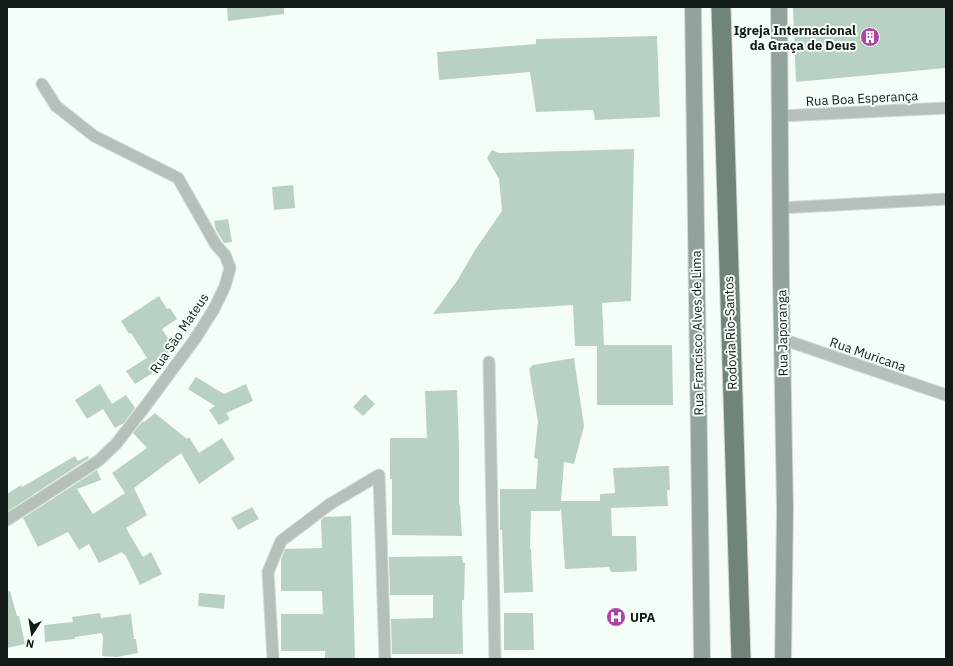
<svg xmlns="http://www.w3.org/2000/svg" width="953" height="666" viewBox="0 0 953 666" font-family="'IBM Plex Sans',sans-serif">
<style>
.building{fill:#b9d1c2}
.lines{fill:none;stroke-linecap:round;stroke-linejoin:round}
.minor-casing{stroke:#d0dad3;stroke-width:13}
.secondary-casing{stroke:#d0dad3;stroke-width:18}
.trunk-casing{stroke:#d0dad3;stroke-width:21}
.minor{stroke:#b5c0b9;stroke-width:11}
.secondary{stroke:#93a399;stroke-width:16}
.trunk{stroke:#708578;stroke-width:19}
.labels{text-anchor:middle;stroke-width:4;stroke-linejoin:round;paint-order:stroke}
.poi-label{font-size:13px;font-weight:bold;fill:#111a14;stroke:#f4fef7;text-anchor:end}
.street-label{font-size:13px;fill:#111a14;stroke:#f4fef7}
</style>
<rect width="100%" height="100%" fill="#f4fef7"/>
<path class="building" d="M 227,7 L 284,7 L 284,14 L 228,21 Z
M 793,7 L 946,7 L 946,68 L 796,82 Z
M 657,36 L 660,117 L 595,120 L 593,110 L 536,112 L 530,72 L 439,80 L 437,52 L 536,44 L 536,39 Z
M 634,149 L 631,301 L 602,303 L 604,345 L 672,345 L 673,405 L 597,405 L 597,346 L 575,346 L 573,305 L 433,314 L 457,281 L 475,250 L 502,211 L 499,179 L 487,158 L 492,150 L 499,153 Z
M 293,185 L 295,208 L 274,210 L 272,187 Z
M 228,219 L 232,242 L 224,243 L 216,230 L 214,221 Z
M 159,296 L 167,309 L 170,308 L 177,319 L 162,329 L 175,349 L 152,364 L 156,371 L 135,384 L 126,371 L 147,358 L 131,333 L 129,334 L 121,321 Z
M 574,358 L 584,426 L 574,464 L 564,462 L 561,501 L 600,501 L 600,494 L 615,493 L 613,468 L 669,466 L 670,490 L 667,490 L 668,506 L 611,508 L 612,536 L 636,536 L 637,571 L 620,572 L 611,572 L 609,567 L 565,569 L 561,508 L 560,511 L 531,511 L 530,549 L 531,549 L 533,592 L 504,593 L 502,530 L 500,530 L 500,489 L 536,489 L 538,459 L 534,458 L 538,422 L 529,369 L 533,365 Z
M 196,377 L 224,394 L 246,384 L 253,401 L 226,413 L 230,419 L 219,425 L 209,410 L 215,406 L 188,389 Z
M 100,384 L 112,404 L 126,395 L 135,408 L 124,423 L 115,428 L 103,409 L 87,419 L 75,400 Z
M 457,390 L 459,447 L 459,505 L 460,505 L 462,536 L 392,535 L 392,479 L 390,479 L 390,438 L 427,438 L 425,391 Z
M 365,394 L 375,404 L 363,416 L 353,407 Z
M 155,413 L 187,439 L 189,437 L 199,453 L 222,438 L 235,459 L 199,484 L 181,453 L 134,488 L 147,515 L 126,528 L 143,557 L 151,552 L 162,574 L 140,585 L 125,554 L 124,555 L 122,552 L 99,563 L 89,544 L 79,550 L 68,532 L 38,547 L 23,518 L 97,470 L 101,480 L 77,489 L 93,514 L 125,493 L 112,473 L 147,448 L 133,433 L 143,421 L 144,422 Z
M 75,456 L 78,461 L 88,456 L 89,458 L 7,512 L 7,494 L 21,485 L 22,487 Z
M 252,507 L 259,519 L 238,530 L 231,518 Z
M 351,516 L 355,659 L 325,659 L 325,651 L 281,651 L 281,614 L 323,614 L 322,591 L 281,591 L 281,560 L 285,549 L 322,548 L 321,520 L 324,517 Z
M 462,556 L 463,563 L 465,563 L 464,600 L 462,600 L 463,654 L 392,654 L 391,619 L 433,618 L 433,595 L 390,595 L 389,557 Z
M 10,591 L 17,616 L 19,616 L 25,644 L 7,648 L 7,592 Z
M 199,593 L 225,595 L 224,609 L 198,606 Z
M 100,613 L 101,618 L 131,614 L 134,639 L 136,639 L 138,653 L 117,657 L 102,656 L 103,638 L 102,633 L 75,637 L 75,639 L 45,642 L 44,625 L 73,622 L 72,617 Z
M 504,613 L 533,613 L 534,650 L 504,650 Z"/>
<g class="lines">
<g class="minor-casing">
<path id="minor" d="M 780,116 L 946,108
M 780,208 L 946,199
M 782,339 L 946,395
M 489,362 L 495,659
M 7,520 L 98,461 L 116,444 L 144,408 L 195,339 L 214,309 L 225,286 L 230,268 L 225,255 L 216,245 L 178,178 L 94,136 L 56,106 L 42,84
M 273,659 L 268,572 L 281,541 L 330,504 L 379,475 L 385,659"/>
</g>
<g class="secondary-casing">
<path id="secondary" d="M 693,7 L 702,659
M 779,7 L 781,280 L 785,510 L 783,659"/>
</g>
<g class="trunk-casing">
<path id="trunk" d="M 721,7 L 741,659"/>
</g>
<use href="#minor" class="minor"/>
<use href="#secondary" class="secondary"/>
<use href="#trunk" class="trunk"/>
</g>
<defs>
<g id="building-disc" transform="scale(1)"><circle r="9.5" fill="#b044a4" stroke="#f4fef7"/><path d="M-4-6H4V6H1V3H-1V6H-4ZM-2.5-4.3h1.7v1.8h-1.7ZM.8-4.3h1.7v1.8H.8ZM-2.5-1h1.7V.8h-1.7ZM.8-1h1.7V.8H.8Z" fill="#fff"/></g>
<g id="hospital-disc" transform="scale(1)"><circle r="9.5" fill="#b044a4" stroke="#f4fef7"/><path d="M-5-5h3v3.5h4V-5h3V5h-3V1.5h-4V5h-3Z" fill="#fff"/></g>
</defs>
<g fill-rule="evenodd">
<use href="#building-disc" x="870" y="37"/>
<use href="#hospital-disc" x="616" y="617"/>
</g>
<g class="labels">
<g class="poi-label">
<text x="856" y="35">Igreja Internacional<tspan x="856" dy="15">da Graça de Deus</tspan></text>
<text x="630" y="622" text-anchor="start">UPA</text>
</g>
<g class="street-label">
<text transform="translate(862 98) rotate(-3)" y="5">Rua Boa Esperança</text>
<text transform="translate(179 333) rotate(-56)" y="5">Rua São Mateus</text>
<text transform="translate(697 333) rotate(-91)" y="5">Rua Francisco Alves de Lima</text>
<text transform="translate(730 333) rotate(-92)" y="5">Rodovia Rio-Santos</text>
<text transform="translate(782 333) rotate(-91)" y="5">Rua Japoranga</text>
<text transform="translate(868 354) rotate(19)" y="5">Rua Muricana</text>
</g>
</g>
<rect width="953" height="666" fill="none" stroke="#111a14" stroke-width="16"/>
<g transform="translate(32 634) rotate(192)" stroke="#f4fef7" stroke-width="3" paint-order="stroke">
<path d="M0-3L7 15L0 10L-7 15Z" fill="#111a14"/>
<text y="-6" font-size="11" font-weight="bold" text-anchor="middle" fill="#111a14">N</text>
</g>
</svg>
